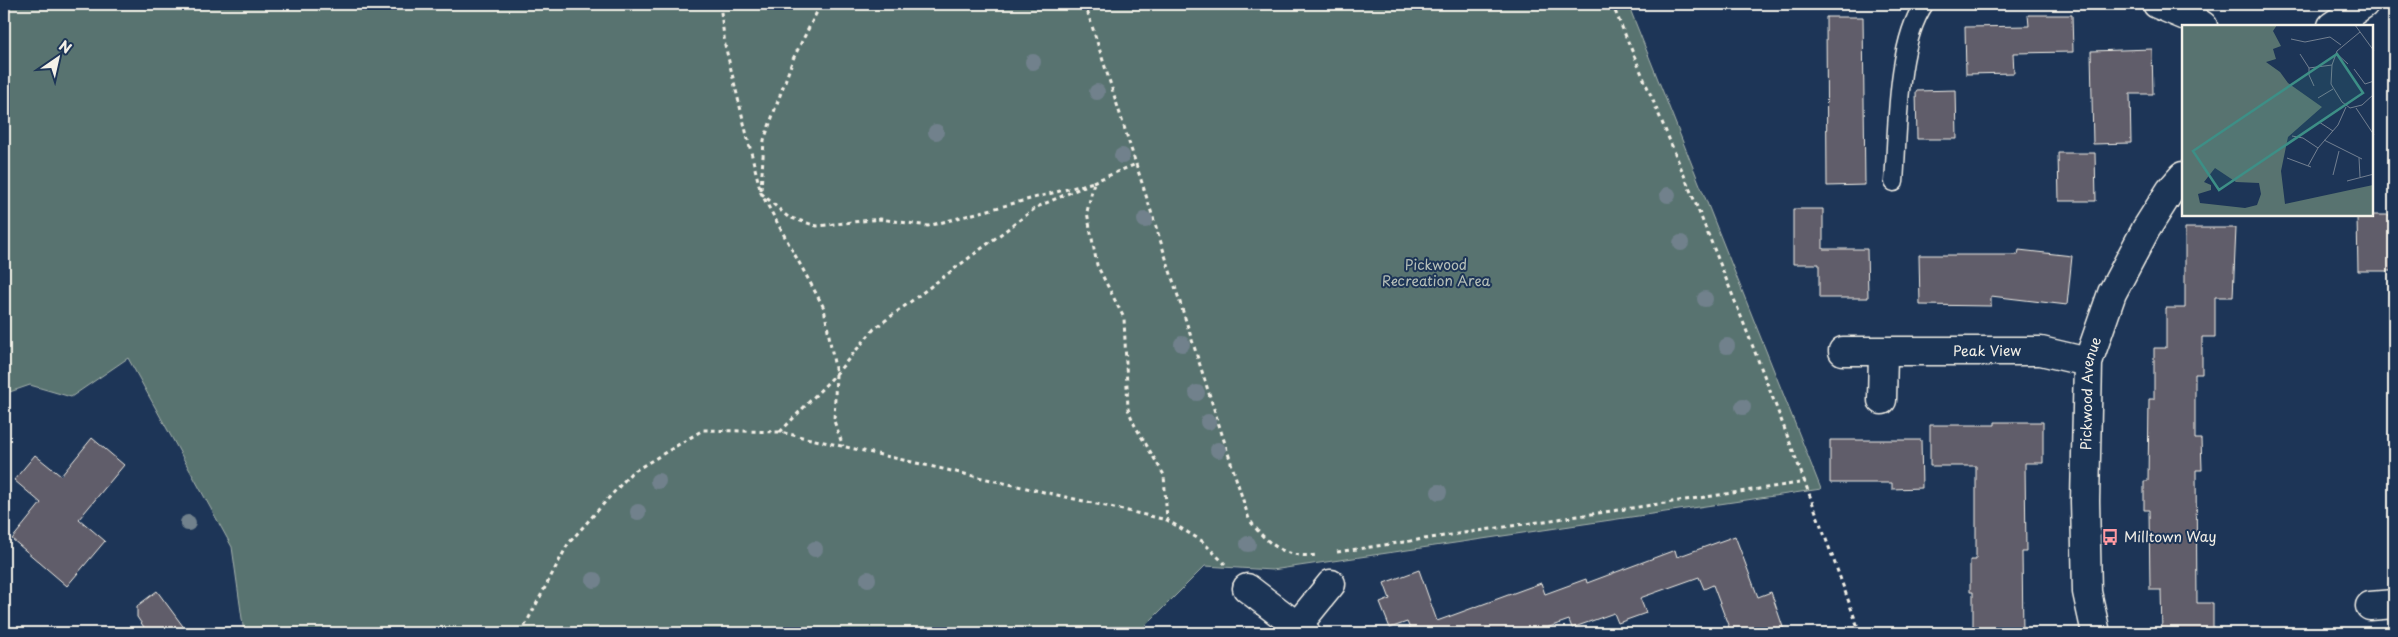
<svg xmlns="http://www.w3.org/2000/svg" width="2398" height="637" viewBox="0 0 2398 637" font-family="'Playpen Sans',sans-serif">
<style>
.green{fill:#587370;stroke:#a6b2ac}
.building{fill:#605d6b;stroke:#f4f1e8}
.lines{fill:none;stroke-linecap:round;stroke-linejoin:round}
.lane-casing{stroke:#f4f1e8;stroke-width:21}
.street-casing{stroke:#f4f1e8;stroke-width:31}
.path{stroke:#f4f1e8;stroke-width:3;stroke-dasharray:4 4;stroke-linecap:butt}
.lane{stroke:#1d3557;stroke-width:18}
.street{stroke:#1d3557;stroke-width:28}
.tree{fill:#71818c}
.labels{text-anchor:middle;stroke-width:4;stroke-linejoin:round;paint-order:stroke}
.park-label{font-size:14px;fill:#b6bfb8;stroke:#1d3557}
.street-label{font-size:14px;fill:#f4f1e8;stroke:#1d3557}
.poi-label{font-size:14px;fill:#f4f1e8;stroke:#1d3557;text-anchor:start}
.inset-road{fill:none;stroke:#738091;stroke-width:1}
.view{fill:#3d8f86;fill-opacity:0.15;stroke:#3d8f86;stroke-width:2.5}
.inset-edge{fill:none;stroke:#f4f1e8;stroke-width:2.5}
</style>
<rect width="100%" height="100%" fill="#1d3557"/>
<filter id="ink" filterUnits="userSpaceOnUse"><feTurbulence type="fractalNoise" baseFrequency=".02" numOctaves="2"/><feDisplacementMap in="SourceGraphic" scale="10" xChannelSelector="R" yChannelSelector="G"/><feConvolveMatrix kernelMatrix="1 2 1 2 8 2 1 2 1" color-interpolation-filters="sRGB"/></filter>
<g filter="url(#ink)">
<path class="green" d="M 4,4 L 1628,4 L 1821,489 L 1272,570 L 1205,566 L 1138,633 L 244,633 L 232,547 L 128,358 L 71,397 L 30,385 L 4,394 Z"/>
<path class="building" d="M 2028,15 L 2072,15 L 2073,52 L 2013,53 L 2014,73 L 1966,74 L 1965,27 L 2029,26 Z
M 1826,17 L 1863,17 L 1865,185 L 1827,186 Z
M 2152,49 L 2153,94 L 2130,94 L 2131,143 L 2093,144 L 2091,51 Z
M 1956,90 L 1957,139 L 1917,139 L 1916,91 Z
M 2058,153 L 2095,153 L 2096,201 L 2059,201 Z
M 1793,209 L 1823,209 L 1823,249 L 1867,249 L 1868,298 L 1819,298 L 1819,264 L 1793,264 Z
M 2357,215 L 2394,215 L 2394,271 L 2358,271 Z
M 2185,228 L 2236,228 L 2233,297 L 2215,297 L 2215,337 L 2202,337 L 2202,374 L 2195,374 L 2195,439 L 2201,439 L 2202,470 L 2196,470 L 2197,603 L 2213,603 L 2213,633 L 2162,633 L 2161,590 L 2150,590 L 2149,510 L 2144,510 L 2144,481 L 2148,481 L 2149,399 L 2154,399 L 2154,348 L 2166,348 L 2166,308 L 2185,308 Z
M 2019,250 L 2072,256 L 2067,305 L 1991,296 L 1991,306 L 1920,305 L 1919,255 L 2018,255 Z
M 1995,422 L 2043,422 L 2043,463 L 2025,463 L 2026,552 L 2022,552 L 2023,633 L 1973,633 L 1973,592 L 1970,592 L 1970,560 L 1976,560 L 1976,466 L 1930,466 L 1930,425 L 1995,425 Z
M 92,438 L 124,465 L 79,519 L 105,541 L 67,586 L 12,539 L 41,503 L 14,480 L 35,455 L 61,476 Z
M 1830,440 L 1921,440 L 1922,488 L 1892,489 L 1892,483 L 1830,483 Z
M 1735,536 L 1758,597 L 1771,592 L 1785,633 L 1731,633 L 1713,585 L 1704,589 L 1699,577 L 1640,598 L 1646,613 L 1618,623 L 1614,613 L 1572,628 L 1569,620 L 1532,633 L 1412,633 L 1407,622 L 1390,628 L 1380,603 L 1390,599 L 1384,583 L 1419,570 L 1437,621 L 1541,583 L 1545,594 L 1586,579 L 1587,583 L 1675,550 L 1677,557 Z
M 157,591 L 188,633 L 148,633 L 137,617 L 137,606 Z"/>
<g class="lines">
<g class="lane-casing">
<path id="lane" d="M 1894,182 C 1898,131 1896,45 1924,4"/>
</g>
<g class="street-casing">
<g id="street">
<path d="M 2157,4 L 2193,19 L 2203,26"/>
<path d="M 2332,26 L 2364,4"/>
<path id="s1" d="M 1843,351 L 2041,351 L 2088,362"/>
<path d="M 1882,400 L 1883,353"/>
<path d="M 1247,588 L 1306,633"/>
<path d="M 2370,606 L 2394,604"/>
<path d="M 1297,626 L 1331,584"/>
<path id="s2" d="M 2096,633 L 2087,592 L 2085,501 L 2088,362 L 2112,293 L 2146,229 L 2170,191 L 2183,176"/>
</g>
</g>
<path class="path" d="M 720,4 L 725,45 L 761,193 L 824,308 L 836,374 L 834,421 L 843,446
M 1085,4 L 1249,519 C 1265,543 1286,559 1316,555
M 1612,4 C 1701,211 1784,420 1860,633
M 1093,182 L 1136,164
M 761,190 L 764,140 L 793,59 L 821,4
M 761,193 L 788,217 L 817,226 L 880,219 L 928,226 L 1094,182 L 1087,212 L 1097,265 L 1124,318 L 1128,409 L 1134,424 L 1164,475 L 1167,520
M 780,432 L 836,374 L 874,329 L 1037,207 L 1085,186
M 1337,552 L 1806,482
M 521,633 L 568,544 L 631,473 L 703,430 L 780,432 L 1167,520 L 1202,541 L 1225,564"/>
<use href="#lane" class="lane"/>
<use href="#street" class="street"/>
</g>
<g class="tree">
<circle cx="1033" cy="62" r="8"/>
<circle cx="1097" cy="92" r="8"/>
<circle cx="936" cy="132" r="8"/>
<circle cx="1122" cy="156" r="8"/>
<circle cx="1668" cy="195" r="8"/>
<circle cx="1145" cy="220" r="8"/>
<circle cx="1681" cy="243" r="8"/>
<circle cx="1705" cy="299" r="8"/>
<circle cx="1182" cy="344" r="8"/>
<circle cx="1727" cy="346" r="8"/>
<circle cx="1197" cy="393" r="8"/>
<circle cx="1743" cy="407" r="8"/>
<circle cx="1208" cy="422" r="8"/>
<circle cx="1218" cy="450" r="8"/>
<circle cx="658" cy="481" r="8"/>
<circle cx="1439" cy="492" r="8"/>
<circle cx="638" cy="512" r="8"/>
<circle cx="188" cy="523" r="8"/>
<circle cx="1248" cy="544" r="8"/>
<circle cx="815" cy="549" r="8"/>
<circle cx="868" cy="579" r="8"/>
<circle cx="594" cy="580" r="8"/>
</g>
</g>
<defs>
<g id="bus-bare" transform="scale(1.35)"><path d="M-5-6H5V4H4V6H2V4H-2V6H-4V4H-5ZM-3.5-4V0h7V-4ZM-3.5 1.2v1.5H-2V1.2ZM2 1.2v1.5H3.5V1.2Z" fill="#ff9aa2" stroke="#1d3557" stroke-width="2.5" paint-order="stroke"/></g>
</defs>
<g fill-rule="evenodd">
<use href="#bus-bare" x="2110" y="537"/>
</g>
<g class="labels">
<g class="park-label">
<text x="1436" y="270">Pickwood<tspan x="1436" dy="16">Recreation Area</tspan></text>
</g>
<g class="street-label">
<text dy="5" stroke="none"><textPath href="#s1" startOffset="144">Peak View</textPath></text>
<text dy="5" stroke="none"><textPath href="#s2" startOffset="241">Pickwood Avenue</textPath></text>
</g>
<g class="poi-label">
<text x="2124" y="542">Milltown Way</text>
</g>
</g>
<g transform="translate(2182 25)">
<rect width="191" height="191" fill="#1d3557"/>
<path d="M 0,0 L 95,0 L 91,6 L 99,21 L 91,24 L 94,34 L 84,37 L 98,47 L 106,58 L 140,82 L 106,112 L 99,146 L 103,179 L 191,160 L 191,191 L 0,191 ZM 33,143 L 54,157 L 77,158 L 79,169 L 75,180 L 63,183 L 18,178 L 16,169 L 29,165 L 29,160 L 22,157 Z" fill="#587370" fill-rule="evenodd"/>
<path class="inset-road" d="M 173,0 L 192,26M 178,7 L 155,26 L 150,40 L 149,59 L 160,77 L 168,83 L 180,80 L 192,69M 109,14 L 123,17 L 148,12 L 159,20M 154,28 L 166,39M 118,29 L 127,43 L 127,50 L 132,61M 127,43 L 150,40M 172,44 L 183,59 L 192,56M 136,73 L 151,64M 174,83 L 192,110M 137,97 L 151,106M 110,111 L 121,113 L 136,123M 142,115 L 180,134M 105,133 L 129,142M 177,133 L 178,152M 126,141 L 136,123 L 156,100 L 164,82M 151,150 L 157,126M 165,156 L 192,149"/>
<path class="view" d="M 155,29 L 181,68 L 37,165 L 11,126 Z"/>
<rect width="191" height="191" class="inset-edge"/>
</g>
<rect width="2398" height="637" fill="none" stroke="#1d3557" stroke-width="20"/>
<rect x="10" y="10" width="2378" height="617" fill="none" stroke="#f4f1e8" stroke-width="2" filter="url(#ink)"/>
<g transform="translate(58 58) rotate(34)" stroke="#1d3557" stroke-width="4" paint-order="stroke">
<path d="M0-4L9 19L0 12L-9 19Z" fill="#f4f1e8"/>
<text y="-8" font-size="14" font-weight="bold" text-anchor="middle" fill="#f4f1e8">N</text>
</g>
</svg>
